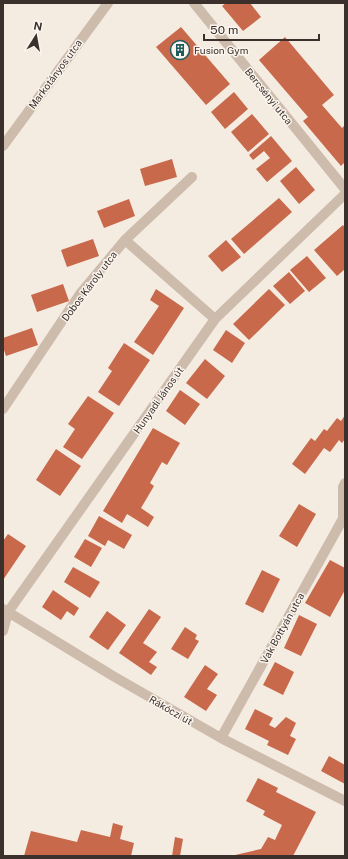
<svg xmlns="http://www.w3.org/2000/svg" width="348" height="859" viewBox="0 0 348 859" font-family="'Public Sans',sans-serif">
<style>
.building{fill:#c8694b}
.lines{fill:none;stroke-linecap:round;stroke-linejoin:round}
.minor{stroke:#cdbbac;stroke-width:10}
.labels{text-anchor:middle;stroke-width:3;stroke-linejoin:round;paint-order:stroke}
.poi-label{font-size:10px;fill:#3b302b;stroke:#fbf5ee;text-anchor:start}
.street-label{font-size:10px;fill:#3b302b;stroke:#fbf5ee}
</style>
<rect width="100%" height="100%" fill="#f4ebe1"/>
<path class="building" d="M 226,3 L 250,3 L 261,17 L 243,31 L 222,6 Z
M 181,27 L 230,84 L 206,105 L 156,47 Z
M 285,37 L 334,95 L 322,105 L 342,128 L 345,125 L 345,162 L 341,166 L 303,121 L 308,117 L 259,60 Z
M 234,92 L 248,109 L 225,129 L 211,112 Z
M 252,114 L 269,134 L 248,152 L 231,132 Z
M 271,136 L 292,161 L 267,182 L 256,169 L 270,158 L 264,151 L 253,160 L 249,155 Z
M 172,159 L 177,177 L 145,186 L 140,169 Z
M 296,167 L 315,190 L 299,204 L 280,181 Z
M 279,198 L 292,212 L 244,254 L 231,239 Z
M 129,199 L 135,216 L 104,228 L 97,211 Z
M 343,225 L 345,228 L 345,269 L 337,276 L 314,250 Z
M 93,239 L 99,256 L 67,267 L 61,250 Z
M 226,240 L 241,257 L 222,272 L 208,256 Z
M 307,256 L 326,278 L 309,292 L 290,270 Z
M 289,272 L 305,291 L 290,304 L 273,286 Z
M 63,284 L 69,301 L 37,312 L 31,295 Z
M 156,289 L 184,308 L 153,355 L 134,342 L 159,306 L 150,300 Z
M 269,289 L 285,305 L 249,340 L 233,324 Z
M 32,328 L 38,345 L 6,356 L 3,347 L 3,338 Z
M 226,330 L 245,343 L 232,363 L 213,350 Z
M 124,343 L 150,360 L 119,406 L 98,392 L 112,371 L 108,368 Z
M 205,359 L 225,376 L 207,399 L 186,383 Z
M 180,390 L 200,404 L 185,425 L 166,411 Z
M 88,396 L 114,413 L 82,459 L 63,447 L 75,429 L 68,424 Z
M 345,415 L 345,439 L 342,443 L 339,440 L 330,452 L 324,448 L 305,474 L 292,464 L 311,438 L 315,441 L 324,429 L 327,431 L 337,418 L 341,421 Z
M 153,428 L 180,443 L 167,465 L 162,462 L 150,483 L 154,486 L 141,508 L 154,517 L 148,527 L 127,514 L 122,523 L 103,511 Z
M 56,449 L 81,466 L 60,496 L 36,480 Z
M 299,504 L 316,514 L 297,547 L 279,536 Z
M 99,516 L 132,535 L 124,549 L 108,540 L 105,546 L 88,536 Z
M 8,534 L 26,546 L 3,580 L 3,541 Z
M 85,539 L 102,548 L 91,567 L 74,557 Z
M 330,560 L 345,568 L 345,590 L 330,617 L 305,603 Z
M 73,567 L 100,582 L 90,598 L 64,582 Z
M 262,570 L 280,579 L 263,613 L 245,604 Z
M 53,590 L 79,608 L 74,616 L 67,611 L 61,620 L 42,607 Z
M 149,609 L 161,617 L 143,643 L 157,652 L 149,662 L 157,667 L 151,675 L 119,653 Z
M 107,611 L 126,625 L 108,650 L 89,637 Z
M 299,615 L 317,624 L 301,656 L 284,648 Z
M 185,627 L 197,635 L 195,639 L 199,641 L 188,659 L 171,649 Z
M 275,662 L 294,672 L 283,695 L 263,685 Z
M 205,665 L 218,674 L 207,689 L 217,695 L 206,711 L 184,697 Z
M 255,709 L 273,718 L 269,725 L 275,728 L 286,717 L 296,723 L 290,736 L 296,739 L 288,755 L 267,745 L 269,741 L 245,729 Z
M 329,756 L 345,765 L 345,784 L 321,771 Z
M 258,778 L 278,788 L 276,792 L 316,812 L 293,856 L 235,856 L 235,855 L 261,849 L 268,837 L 275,840 L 282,825 L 263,815 L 265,811 L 246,801 Z
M 113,823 L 123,826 L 120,839 L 134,843 L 131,856 L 24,856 L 31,831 L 77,842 L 81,830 L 110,837 Z
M 175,837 L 183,839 L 180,856 L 172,856 Z"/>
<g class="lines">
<path class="minor" d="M 194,3 L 345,189
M 3,146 L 108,3
M 125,240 L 215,319
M 3,409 L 80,294 L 125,240 L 192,177
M 343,517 L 343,487 L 345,483
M 3,609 L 113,676 L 221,738 L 345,801
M 3,631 L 8,612 L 215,319 L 345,194
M 221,738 L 345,515"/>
</g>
<defs>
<g id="building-ring" transform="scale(1)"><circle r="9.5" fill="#fbf5ee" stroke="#1f5a5e" stroke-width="1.5"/><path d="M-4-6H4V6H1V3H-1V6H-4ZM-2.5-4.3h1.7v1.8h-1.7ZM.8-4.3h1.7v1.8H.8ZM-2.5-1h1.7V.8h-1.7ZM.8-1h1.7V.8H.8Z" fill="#1f5a5e"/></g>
</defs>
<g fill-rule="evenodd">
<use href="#building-ring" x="180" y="50"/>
</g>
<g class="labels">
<g class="poi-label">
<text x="194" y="54">Fusion Gym</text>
</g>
<g class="street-label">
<text transform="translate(55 74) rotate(-54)" y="4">Markotányos utca</text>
<text transform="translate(269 96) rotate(51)" y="4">Bercsényi utca</text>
<text transform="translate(89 286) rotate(-53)" y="4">Dobos Károly utca</text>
<text transform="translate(158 400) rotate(-55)" y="4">Hunyadi János út</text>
<text transform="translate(282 628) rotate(-61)" y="4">Vak Bottyán utca</text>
<text transform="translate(171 710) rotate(30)" y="4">Rákóczi út</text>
</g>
</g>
<rect width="348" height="859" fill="none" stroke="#3b302b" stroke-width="8"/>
<g transform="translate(36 36) rotate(11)" stroke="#fbf5ee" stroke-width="3" paint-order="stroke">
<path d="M0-3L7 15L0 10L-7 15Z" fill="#3b302b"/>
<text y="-6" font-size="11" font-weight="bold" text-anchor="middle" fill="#3b302b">N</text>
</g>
<path d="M204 34v6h115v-6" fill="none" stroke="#3b302b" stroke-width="2"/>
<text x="210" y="34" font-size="12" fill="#3b302b" stroke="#fbf5ee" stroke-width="3" paint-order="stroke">50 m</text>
</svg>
